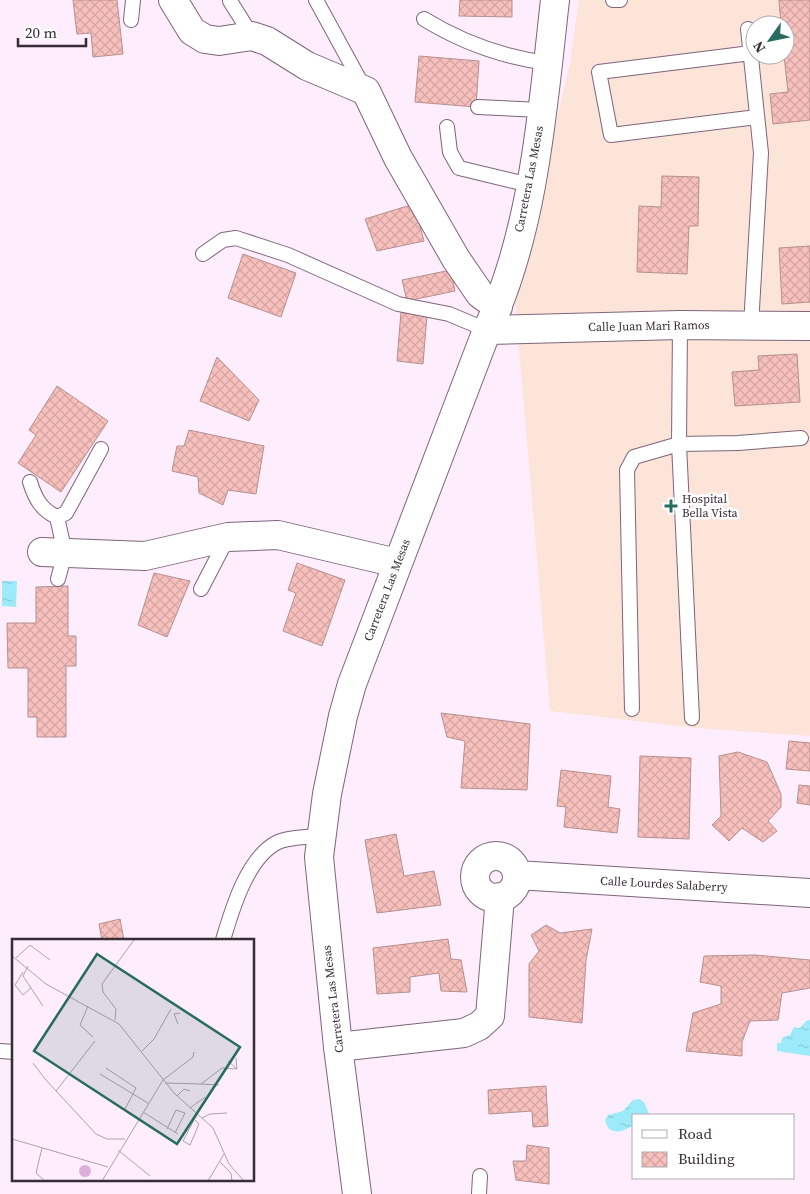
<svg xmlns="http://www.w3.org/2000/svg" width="810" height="1194" viewBox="0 0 810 1194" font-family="'Source Serif 4',serif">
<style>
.medical{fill:#fce4d9;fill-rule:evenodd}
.water{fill:url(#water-ripples)}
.building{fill:url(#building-cross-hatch);stroke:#b6908d}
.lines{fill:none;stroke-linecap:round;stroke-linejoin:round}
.service-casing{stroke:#7d657b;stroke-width:16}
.minor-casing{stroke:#7d657b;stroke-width:30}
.tertiary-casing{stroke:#7d657b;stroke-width:30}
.service{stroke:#fff;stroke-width:14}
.minor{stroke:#fff;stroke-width:28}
.tertiary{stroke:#fff;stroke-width:28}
.poi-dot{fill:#276c5f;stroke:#fff;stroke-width:2}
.labels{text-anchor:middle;stroke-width:5;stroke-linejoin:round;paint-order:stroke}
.street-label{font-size:12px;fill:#382d37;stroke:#fff}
.poi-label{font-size:12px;fill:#382d37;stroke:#fff;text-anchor:start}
.inset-road{fill:none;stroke:#afa0ae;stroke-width:1}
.view{fill:#276c5f;fill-opacity:0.15;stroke:#276c5f;stroke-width:2.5}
.inset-edge{fill:none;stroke:#382d37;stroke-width:2.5}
</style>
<defs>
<pattern id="water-ripples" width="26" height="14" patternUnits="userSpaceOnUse" patternTransform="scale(1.25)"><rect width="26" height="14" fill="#9ceafa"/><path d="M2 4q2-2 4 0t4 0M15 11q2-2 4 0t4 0" fill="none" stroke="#87c9d7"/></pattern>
<pattern id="building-cross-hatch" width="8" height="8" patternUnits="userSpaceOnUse" patternTransform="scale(1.25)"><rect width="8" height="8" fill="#f7c0bc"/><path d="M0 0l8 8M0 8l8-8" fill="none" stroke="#d4a5a2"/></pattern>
</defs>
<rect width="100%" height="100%" fill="#feedfd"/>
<path class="medical" d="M 579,0 L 810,0 L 810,736 L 696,728 L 550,711 L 515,301 L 570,63 ZM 755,25 L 785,25 L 785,55 L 755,55 Z"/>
<path class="water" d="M 2,581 L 17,581 L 16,607 L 2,606 Z
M 810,1020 L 810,1056 L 777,1051 L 777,1043 L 781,1043 L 782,1038 L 790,1035 L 794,1027 L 800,1028 L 806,1021 Z
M 639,1099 L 644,1102 L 649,1114 L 634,1115 L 634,1125 C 625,1130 617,1135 608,1128 L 605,1120 L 608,1115 L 623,1111 L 633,1100 Z"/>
<path class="building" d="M 73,0 L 117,0 L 123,54 L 93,57 L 91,33 L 77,34 Z
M 460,0 L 512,0 L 512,17 L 459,16 Z
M 779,0 L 810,0 L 810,120 L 773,124 L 770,94 L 788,92 L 784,55 L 785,25 L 781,25 Z
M 419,56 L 479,61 L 476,107 L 415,102 Z
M 662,176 L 699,177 L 698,226 L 689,226 L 687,274 L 637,272 L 639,206 L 661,207 Z
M 414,204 L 424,241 L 377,251 L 365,219 Z
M 810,246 L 810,302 L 782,304 L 779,248 Z
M 243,254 L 296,273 L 281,317 L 228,298 Z
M 451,270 L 455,291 L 407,301 L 402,280 Z
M 401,312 L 427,315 L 423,364 L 397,361 Z
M 797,354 L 800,402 L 735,406 L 732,372 L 759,370 L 758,356 Z
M 217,357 L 259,400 L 249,421 L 200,401 Z
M 57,386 L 108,421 L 61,492 L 18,463 L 36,435 L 29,430 Z
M 189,430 L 264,446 L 256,494 L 228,490 L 223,505 L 199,493 L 198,477 L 172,471 L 177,446 L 184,446 Z
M 297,563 L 345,580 L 322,646 L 283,631 L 296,593 L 288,590 Z
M 154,573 L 190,581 L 167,637 L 138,625 Z
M 68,586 L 68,636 L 76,636 L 76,666 L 66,666 L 66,737 L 37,737 L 37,717 L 28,717 L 28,668 L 8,668 L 7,623 L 36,623 L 36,587 Z
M 441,713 L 530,724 L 527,790 L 461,788 L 465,741 L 447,737 Z
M 789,741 L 810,743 L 810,771 L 786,769 Z
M 738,752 L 767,762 L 781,794 L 781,807 L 768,821 L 777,831 L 763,842 L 742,828 L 729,841 L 712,825 L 721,816 L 719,756 Z
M 640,756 L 691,758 L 689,839 L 638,837 Z
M 561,770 L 611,776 L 608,807 L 620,809 L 617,833 L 564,827 L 566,807 L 557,806 Z
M 799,785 L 810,786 L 810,805 L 797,803 Z
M 396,834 L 404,876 L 434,871 L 441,905 L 377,913 L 365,840 Z
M 120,919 L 124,940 L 102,940 L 99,924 Z
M 546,925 L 560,933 L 592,929 L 586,960 L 582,1023 L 529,1017 L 529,964 L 539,951 L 531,935 Z
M 448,939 L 451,959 L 461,960 L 467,992 L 441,991 L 439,973 L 410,977 L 410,992 L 377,994 L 373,948 Z
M 755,955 L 810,960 L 810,988 L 782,993 L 778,1020 L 750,1021 L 742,1042 L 742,1056 L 686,1051 L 693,1013 L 721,1004 L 721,986 L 700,982 L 704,956 Z
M 546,1086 L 548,1126 L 533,1127 L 532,1111 L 489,1114 L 488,1090 Z
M 527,1145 L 549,1148 L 549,1184 L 516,1180 L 513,1161 L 526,1161 Z"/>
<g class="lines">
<g class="service-casing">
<path id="service" d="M 316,0 L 363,86
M 613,0 L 620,0
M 230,1 L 252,36
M 424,19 C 463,43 502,57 548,63
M 131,20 L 133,0
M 748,29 L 761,153 L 751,326
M 751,53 L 599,72 L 611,135 L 757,117
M 478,107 L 542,110
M 447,127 L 450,152 L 459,168 L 530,185
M 203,254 L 223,240 L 236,238 L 288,255 L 398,304 L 449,314 L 487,330
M 680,325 L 679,444 L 692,718
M 30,482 C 35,498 41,510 57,517 L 66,513 L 101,449
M 57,517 L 65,553 L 58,579
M 201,589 L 228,537
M 632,709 L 627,470 L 634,457 L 679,444 L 738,443 L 801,438
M 223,940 C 232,910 247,857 278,842 C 290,837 308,837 320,836
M 0,1051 L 14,1052
M 479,1194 L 480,1176"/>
</g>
<g class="minor-casing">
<path id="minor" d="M 173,0 L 192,31 L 205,39 L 219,41 L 252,36 L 267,41 L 307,66 L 366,91 L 398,158 L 456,259 L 480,294 L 498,307
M 487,330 L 680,325 L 810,326
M 42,552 L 145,556 L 228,537 L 278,535 L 397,563
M475 877a21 21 0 1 1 42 0a21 21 0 1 1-42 0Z
M 517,875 L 810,893
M 338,1047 L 464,1033 L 479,1026 L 490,1016 L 500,897"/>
</g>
<g class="tertiary-casing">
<path id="tertiary" d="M 357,1194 L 338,1047 L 319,857 L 327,794 L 343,716 L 352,684 L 487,330 C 534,232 543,106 555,0"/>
</g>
<use href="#service" class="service"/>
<use href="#minor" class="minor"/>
<use href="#tertiary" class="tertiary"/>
</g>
<path class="poi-dot" d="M668.5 498.5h5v5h5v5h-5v5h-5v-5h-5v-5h5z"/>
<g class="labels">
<g class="street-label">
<text transform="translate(529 179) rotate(-79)" y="4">Carretera Las Mesas</text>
<text transform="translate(649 326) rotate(-1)" y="4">Calle Juan Mari Ramos</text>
<text transform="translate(387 590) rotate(-69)" y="4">Carretera Las Mesas</text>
<text transform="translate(664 884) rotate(3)" y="4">Calle Lourdes Salaberry</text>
<text transform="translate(333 999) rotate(-97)" y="4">Carretera Las Mesas</text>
</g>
<g class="poi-label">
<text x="682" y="503">Hospital<tspan x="682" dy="14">Bella Vista</tspan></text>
</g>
</g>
<g transform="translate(12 939)">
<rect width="242" height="242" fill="#feedfd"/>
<path d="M67 232a6 6 0 1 1 12 0a6 6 0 1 1-12 0Z" fill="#dcb0d9"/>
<path class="inset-road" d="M 0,17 L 34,45 L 107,85 L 162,154 L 201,189 L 217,225 L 232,242M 4,19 L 18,6 L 38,21M 16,27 L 11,37 L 31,67M 11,33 L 3,46 L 11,56 L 19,49M 76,67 L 68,86 L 81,98M 103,81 L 104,70 L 91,53 L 90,45 L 122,1M 166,85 L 162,75 L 168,74M 130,112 L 142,100 L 159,70M 216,122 L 225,130 L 224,119M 21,124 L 33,140 L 84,195 L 95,200 L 113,200M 94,129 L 124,149 L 113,170M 88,135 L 136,164M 153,144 L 189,145 L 210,129 L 225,130M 189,145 L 207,146M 44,152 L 83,102M 165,157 L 172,150 L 178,152M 178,169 L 193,158M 131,173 L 166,195M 190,179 L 198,175 L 215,174M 183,181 L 187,185 L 178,206 L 171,202 L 185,175M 155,190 L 164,171 L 173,174 L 163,194M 0,200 L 96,228M 30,209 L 24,234 L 33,242M 106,211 L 138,237M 207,222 L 219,234 L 220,242M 90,242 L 151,141 L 181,118 L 182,113M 196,242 L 212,215"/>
<path class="view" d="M 85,15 L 228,108 L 165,205 L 22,112 Z"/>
<rect width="242" height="242" class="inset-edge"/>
</g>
<rect x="632" y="1114" width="162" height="65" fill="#ffffff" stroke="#afabaf"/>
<rect x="642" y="1130" width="25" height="8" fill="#ffffff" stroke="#afabaf"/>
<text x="678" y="1139" font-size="15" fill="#382d37">Road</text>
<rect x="642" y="1152" width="25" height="15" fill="url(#building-cross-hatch)" stroke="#afabaf"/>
<text x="678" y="1164" font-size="15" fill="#382d37">Building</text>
<g transform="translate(770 40) rotate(237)"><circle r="24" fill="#ffffff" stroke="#afabaf"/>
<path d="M0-4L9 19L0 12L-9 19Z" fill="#276c5f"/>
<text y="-8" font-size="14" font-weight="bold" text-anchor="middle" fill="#382d37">N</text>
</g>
<path d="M18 38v8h68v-8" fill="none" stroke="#382d37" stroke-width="2.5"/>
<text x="25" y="38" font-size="15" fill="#382d37" stroke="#ffffff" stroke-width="4" paint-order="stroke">20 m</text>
</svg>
